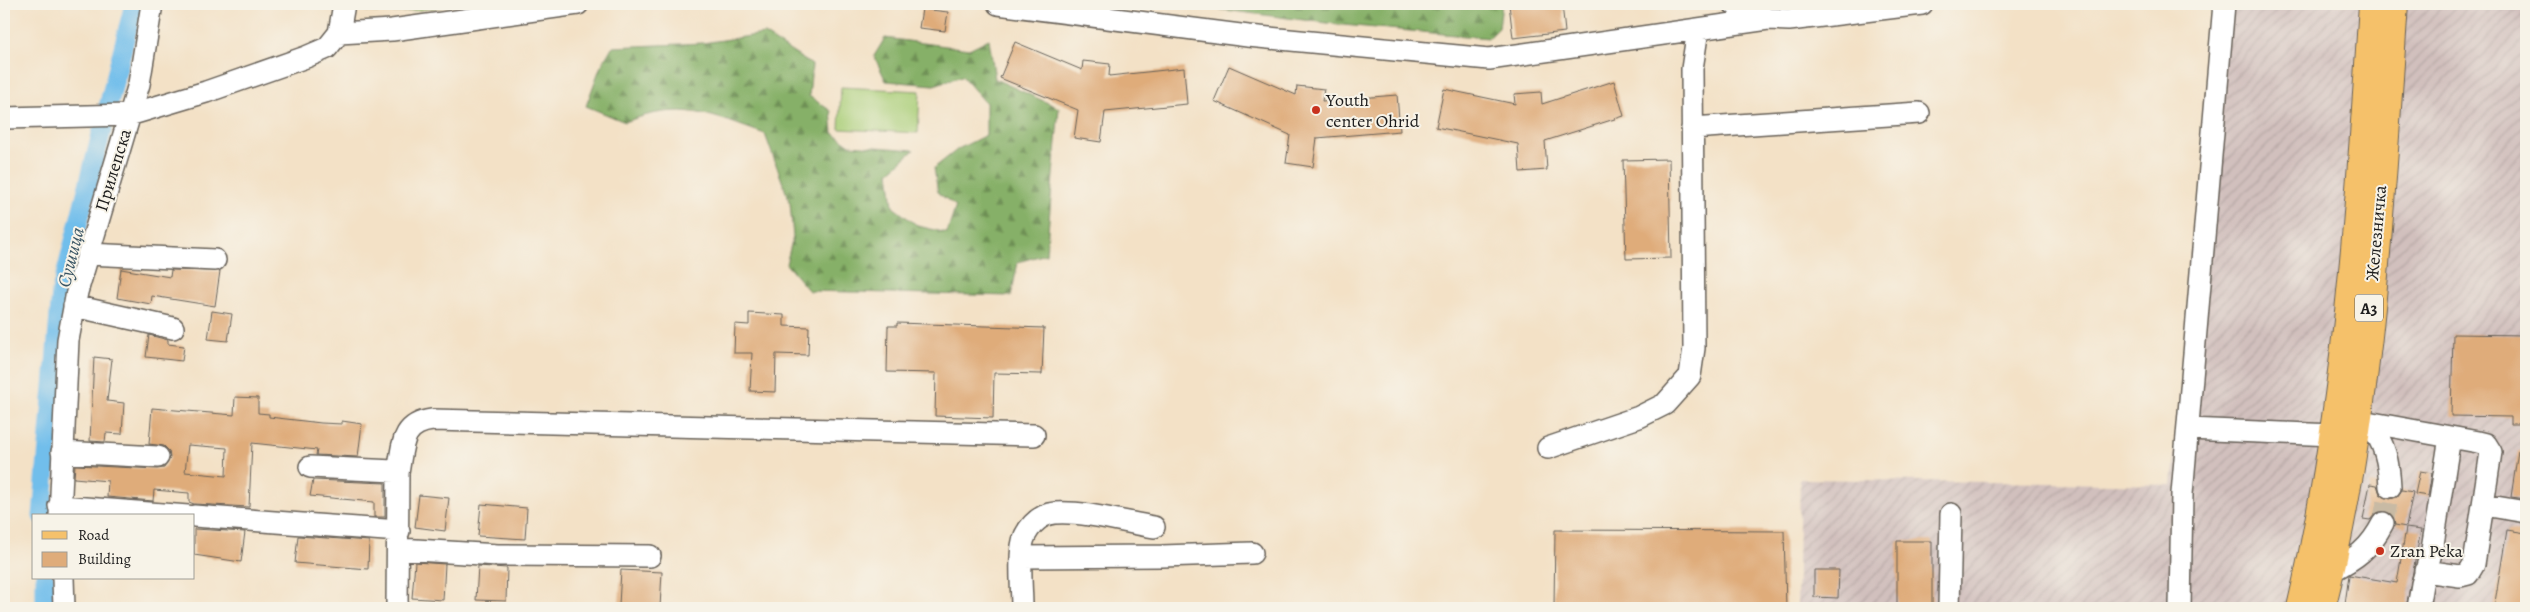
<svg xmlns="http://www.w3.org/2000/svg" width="2530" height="612" viewBox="0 0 2530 612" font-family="Alegreya,serif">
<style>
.industrial{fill:url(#industrial-furrows)}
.green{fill:url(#green-dots);stroke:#627449}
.forest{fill:url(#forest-firs);stroke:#516642}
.pitch{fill:#a8cd76;stroke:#627449}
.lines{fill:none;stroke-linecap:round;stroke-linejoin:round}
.canal{stroke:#71beeb;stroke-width:19}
.building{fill:#dfac7a;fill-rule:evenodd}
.minor-tunnel{stroke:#c8baa4;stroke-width:21;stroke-dasharray:21 11;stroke-linecap:butt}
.minor-casing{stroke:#676158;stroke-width:24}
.major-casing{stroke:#676158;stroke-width:30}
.minor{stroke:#fff;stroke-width:21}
.major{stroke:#f5c16b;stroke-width:28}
.poi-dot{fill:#c8321e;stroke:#f7f3e8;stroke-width:2}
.labels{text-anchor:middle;stroke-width:4;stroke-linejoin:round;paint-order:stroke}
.shield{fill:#f7f3e8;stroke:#5e5c59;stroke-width:1}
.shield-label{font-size:16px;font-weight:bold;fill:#1c1c1c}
.poi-label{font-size:18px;fill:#1c1c1c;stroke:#f7f3e8;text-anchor:start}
.street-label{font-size:18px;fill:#1c1c1c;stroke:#f7f3e8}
.water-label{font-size:19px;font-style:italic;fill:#3a5564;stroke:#f7f3e8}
</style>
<defs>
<pattern id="industrial-furrows" width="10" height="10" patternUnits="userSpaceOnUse" patternTransform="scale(1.25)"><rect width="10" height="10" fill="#d1c0bd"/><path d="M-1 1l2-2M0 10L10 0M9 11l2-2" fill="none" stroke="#b3a4a2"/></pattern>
<pattern id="green-dots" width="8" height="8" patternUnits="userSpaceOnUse" patternTransform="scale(1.25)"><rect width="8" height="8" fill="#a8cd76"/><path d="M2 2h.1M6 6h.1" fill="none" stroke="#90af66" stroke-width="1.8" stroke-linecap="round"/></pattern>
<pattern id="forest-firs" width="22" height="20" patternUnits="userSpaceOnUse" patternTransform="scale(1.25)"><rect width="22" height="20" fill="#86b067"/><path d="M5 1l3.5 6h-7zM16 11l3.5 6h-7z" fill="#6d8e54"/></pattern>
</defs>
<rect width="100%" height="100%" fill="#f7f3e8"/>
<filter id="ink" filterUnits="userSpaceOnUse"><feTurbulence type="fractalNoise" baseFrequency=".02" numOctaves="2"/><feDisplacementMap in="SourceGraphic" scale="10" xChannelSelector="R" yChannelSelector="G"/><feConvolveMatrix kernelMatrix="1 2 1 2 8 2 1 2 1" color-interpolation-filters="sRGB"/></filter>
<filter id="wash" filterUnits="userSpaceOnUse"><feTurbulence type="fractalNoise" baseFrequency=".0096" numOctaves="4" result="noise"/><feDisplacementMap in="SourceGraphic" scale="20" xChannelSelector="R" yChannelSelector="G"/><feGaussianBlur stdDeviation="1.12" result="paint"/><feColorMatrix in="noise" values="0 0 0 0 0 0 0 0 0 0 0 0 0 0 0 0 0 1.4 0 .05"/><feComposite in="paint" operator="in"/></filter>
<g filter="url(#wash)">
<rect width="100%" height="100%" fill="#f3e1c6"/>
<path class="industrial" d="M 2223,4 L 2526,4 L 2526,608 L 1797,608 L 1800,479 L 2172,485 Z"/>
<path class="green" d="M 355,4 L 462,4 C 434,7 380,20 355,7 Z"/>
<path class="forest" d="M 1177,4 L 1502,4 L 1499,28 L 1489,38 L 1343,25 Z
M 764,34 L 812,65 L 809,96 L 831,111 L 833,133 L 850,145 L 914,150 L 889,172 L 893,207 L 918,226 L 947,233 L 956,206 L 938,193 L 934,168 L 958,149 L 986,135 L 986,103 L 962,76 L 934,85 L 886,81 L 874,56 L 885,38 L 969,49 L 989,39 L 995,79 L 1059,108 L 1046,254 L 1018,262 L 1011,296 L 809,291 L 786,264 L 793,237 L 790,203 L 765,134 C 710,115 684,100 625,122 L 586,106 L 600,68 L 612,47 L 703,43 Z"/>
<path class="pitch" d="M 841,87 L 920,91 L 918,133 L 839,129 Z"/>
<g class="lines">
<path class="canal" d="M 42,516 L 61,292 L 134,4
M 45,608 L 45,578"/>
</g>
<g id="blocks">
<path class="building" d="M 1509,4 L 1562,4 L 1565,32 L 1513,38 Z
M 922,9 L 948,12 L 945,31 L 919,28 Z
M 1015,42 L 1082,70 L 1083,61 L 1110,64 L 1109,76 L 1184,68 L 1187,104 L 1105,112 L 1101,142 L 1074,138 L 1078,110 L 1000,78 Z
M 1229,66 L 1296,95 L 1297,86 L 1324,89 L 1322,101 L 1397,95 L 1400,131 L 1317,138 L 1313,167 L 1286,163 L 1290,135 L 1214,101 Z
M 1614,81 L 1624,116 L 1545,141 L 1547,170 L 1520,172 L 1518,144 L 1436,127 L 1444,89 L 1515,104 L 1514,94 L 1541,92 L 1542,104 Z
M 1669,159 L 1671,258 L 1626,259 L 1623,160 Z
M 121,269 L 170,277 L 171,270 L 220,271 L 215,306 L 152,296 L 151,304 L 117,298 Z
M 212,311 L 232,314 L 228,341 L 208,339 Z
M 749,313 L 784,315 L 784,326 L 809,327 L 808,355 L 776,354 L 775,392 L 750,391 L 752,353 L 734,353 L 735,324 L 749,325 Z
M 897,323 L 1044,328 L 1042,374 L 994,373 L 993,418 L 935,416 L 936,373 L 887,372 L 888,326 L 897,326 Z
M 2453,334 L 2526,335 L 2526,424 L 2511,424 L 2511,417 L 2451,416 Z
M 149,335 L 168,340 L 168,344 L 184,346 L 182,361 L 146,357 Z
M 94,357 L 112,359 L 107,401 L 124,403 L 122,434 L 106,433 L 105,442 L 90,441 Z
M 235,397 L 258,398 L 258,413 L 269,414 L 269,417 L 321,423 L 342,424 L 342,421 L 362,424 L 358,457 L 316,455 L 317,450 L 252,443 L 249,507 L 194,504 L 189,502 L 189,493 L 154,490 L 153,501 L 107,497 L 108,481 L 74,478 L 75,465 L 157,469 L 164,468 L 170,458 L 169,451 L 164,446 L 149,444 L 152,408 L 234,415 ZM 188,445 L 227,448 L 226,476 L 185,472 Z
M 2518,451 L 2526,451 L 2526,499 L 2511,497 Z
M 2420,471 L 2432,473 L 2428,496 L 2415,494 Z
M 313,480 L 385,483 L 385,517 L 374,517 L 374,502 L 310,496 Z
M 2370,484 L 2377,485 L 2380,494 L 2390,499 L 2397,497 L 2402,490 L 2413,492 L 2406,527 L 2395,525 L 2393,516 L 2383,511 L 2376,513 L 2370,520 L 2363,519 Z
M 419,495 L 449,498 L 445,531 L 415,527 Z
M 481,504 L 527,508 L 525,539 L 478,536 Z
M 2406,528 L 2421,530 L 2406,608 L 2372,608 L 2345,604 L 2349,575 L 2397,583 Z
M 194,529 L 245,532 L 241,562 L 194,555 Z
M 1555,530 L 1784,531 L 1786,608 L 1554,608 Z
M 2507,530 L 2526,533 L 2526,608 L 2494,608 Z
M 298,536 L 369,541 L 368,569 L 295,563 Z
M 1897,541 L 1932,541 L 1932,608 L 1897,608 Z
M 415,562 L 445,564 L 443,600 L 412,598 Z
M 478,566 L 507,568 L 506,601 L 476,600 Z
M 621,570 L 662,572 L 660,607 L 619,605 Z
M 1814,570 L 1839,570 L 1838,598 L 1814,597 Z"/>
</g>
</g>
<g filter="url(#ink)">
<use href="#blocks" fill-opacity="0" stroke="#676158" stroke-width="1"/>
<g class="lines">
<path class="minor-tunnel" d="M 2383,523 L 2390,487"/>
<g class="minor-casing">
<path id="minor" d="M 998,4 L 1248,36 L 1489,59 L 1698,29
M 1734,4 L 1768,19 L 1789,20 L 1922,4
M 339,33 L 392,30 L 578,4
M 4,118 L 129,115 L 206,92 L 306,57 L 327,48 L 339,33 L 344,4
M 1692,128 L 1919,113
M 88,254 L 215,260
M 74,306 L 173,328
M 2356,420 L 2478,442 L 2486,444 L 2491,452 L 2474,564 L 2468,574 L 2460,576 L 2425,571
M 2369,423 C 2385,443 2389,463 2390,487
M 2188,429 L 2333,435
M 1548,448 L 1639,417 L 1665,404 L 1690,376 L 1694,348 L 1692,69 L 1698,29 L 1768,19
M 62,452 L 158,457
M 310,467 L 394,471 L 398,473 L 397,608
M 398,473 C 403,447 400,424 432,420 L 1034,435
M 2485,502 L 2490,506 L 2526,512
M 59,506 L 188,516
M 60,516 L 68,340 L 77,292 L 139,84 L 152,4
M 194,516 L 399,531
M 399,549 L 498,555 L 650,556
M 1022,557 L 1162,556 L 1252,553
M 2330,572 C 2356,558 2369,550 2383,523
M 63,578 L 64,608
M 1022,608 C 1022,588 1019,566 1022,546 C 1024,531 1038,514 1055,513 C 1085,511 1124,522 1154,527
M 1949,608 L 1951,514
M 2180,608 L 2182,494 L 2224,4
M 2418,608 L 2422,584 L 2432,550 L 2450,437"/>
</g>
<g class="major-casing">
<path id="major" d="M 2301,608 C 2347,411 2360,206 2373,4
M 2321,608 C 2371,412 2380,205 2394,4"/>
</g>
<use href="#minor" class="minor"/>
<use href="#major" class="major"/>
</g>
</g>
<g class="poi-dot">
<circle cx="1316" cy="110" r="5"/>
<circle cx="2380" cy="551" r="5"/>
</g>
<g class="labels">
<rect class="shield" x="2355" y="294.5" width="28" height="27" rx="4"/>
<g class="shield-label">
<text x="2369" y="314">A3</text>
</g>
<g class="poi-label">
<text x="1326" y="106">Youth<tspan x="1326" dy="21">center Ohrid</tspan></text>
<text x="2390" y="557">Zran Peka</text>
</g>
<g class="street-label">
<text transform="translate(113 170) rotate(-73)" y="6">Прилепска</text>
<text transform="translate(2376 233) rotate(-85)" y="6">Железничка</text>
</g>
<g class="water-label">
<text transform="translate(70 257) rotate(-76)" y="7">Сушица</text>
</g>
</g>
<rect width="2530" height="612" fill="none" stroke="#f7f3e8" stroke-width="20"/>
<rect x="32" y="514" width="162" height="65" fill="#f7f3e8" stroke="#9f9d96"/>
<rect x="42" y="531" width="25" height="8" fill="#f5c16b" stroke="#9f9d96"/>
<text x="78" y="540" font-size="15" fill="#1c1c1c">Road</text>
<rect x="42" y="552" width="25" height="15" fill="#dfac7a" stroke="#9f9d96"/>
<text x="78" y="564" font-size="15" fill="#1c1c1c">Building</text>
</svg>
